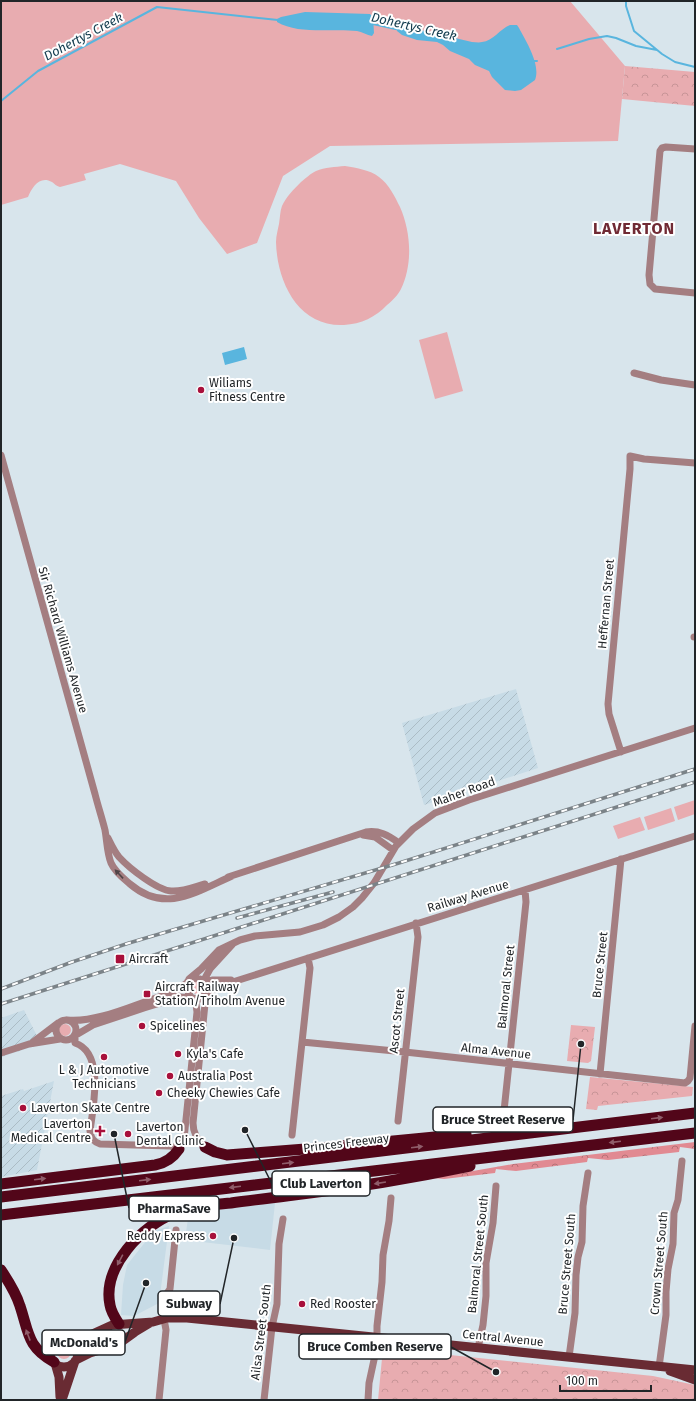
<svg xmlns="http://www.w3.org/2000/svg" width="696" height="1401" viewBox="0 0 696 1401" font-family="'Fira Sans',sans-serif">
<style>
.built{fill:#c7dbe6}
.industrial{fill:url(#industrial-furrows)}
.green{fill:#e8acb0}
.forest{fill:url(#forest-crowns)}
.park{fill:url(#park-crowns)}
.water{fill:#59b5de}
.lines{fill:none;stroke-linecap:round;stroke-linejoin:round}
.stream{stroke:#59b5de;stroke-width:2}
.minor{stroke:#a47e81;stroke-width:7}
.major{stroke:#692b33;stroke-width:9}
.highway{stroke:#520619;stroke-width:11}
.rail-casing{stroke:#7b8388;stroke-width:3.5}
.rail{stroke:#fff;stroke-width:2;stroke-dasharray:6;stroke-linecap:butt}
.oneway{fill:#4f4447}
.oneway2{fill:#8f5d6a}
.poi-dot{fill:#a8103b;stroke:#fff;stroke-width:1.5}
.labels{text-anchor:middle;stroke-width:4;stroke-linejoin:round;paint-order:stroke}
.poi-label{font-size:12px;fill:#212528;stroke:#fff;text-anchor:start}
.street-label{font-size:12px;fill:#212528;stroke:#fff}
.water-label{font-size:13px;font-style:italic;fill:#133c4e;stroke:#fff}
.district-label{font-size:16px;font-weight:bold;letter-spacing:1px;fill:#702a34;stroke:#fff}
.leader{fill:none;stroke:#212528;stroke-width:1.5}
.callout-dot{fill:#212528;stroke:#fff;stroke-width:1.5}
.callout{fill:#fff;stroke:#212528;stroke-width:1.5}
.callout-label{font-size:13px;text-anchor:middle;font-weight:bold;fill:#212528}
</style>
<defs>
<pattern id="industrial-furrows" width="10" height="10" patternUnits="userSpaceOnUse"><rect width="10" height="10" fill="#c7dbe6"/><path d="M-1 1l2-2M0 10L10 0M9 11l2-2" fill="none" stroke="#abbcc5"/></pattern>
<pattern id="forest-crowns" width="20" height="18" patternUnits="userSpaceOnUse"><rect width="20" height="18" fill="#e18a92"/><path d="M2 6a3 3 0 1 1 6 0M12 15a3 3 0 1 1 6 0" fill="none" stroke="#b67177"/></pattern>
<pattern id="park-crowns" width="20" height="18" patternUnits="userSpaceOnUse"><rect width="20" height="18" fill="#e8acb0"/><path d="M2 6a3 3 0 1 1 6 0M12 15a3 3 0 1 1 6 0" fill="none" stroke="#c79497"/></pattern>
</defs>
<rect width="100%" height="100%" fill="#d8e5ec"/>
<path class="built" d="M 275,1203 L 270,1250 L 185,1240 L 188,1218 L 198,1212 Z
M 169,1226 L 159,1303 L 134,1316 L 121,1315 L 123,1285 L 127,1265 L 154,1231 Z"/>
<path class="industrial" d="M 516,689 L 538,768 L 424,805 L 402,723 Z
M 24,1010 L 41,1044 L 1,1057 L 1,1018 Z
M 54,1081 L 37,1170 L 1,1177 L 1,1096 L 23,1089 L 24,1091 Z"/>
<path class="green" d="M 1,1 L 570,1 L 625,66 L 618,141 L 330,146 L 283,176 L 257,243 L 227,254 L 199,218 L 176,181 L 120,164 L 84,174 L 86,180 L 60,187 C 56,186 55,184 52,182 C 40,175 32,187 28,197 L 1,205 Z
M 345,166 C 357,168 370,170 379,177 C 389,184 395,197 400,207 C 411,232 413,264 401,289 C 398,295 392,301 387,305 C 376,317 361,324 344,325 C 298,327 277,282 276,242 C 276,236 278,229 279,224 C 280,218 280,211 282,206 C 286,197 294,189 301,182 C 305,179 311,173 316,171 C 325,167 335,167 345,166 Z
M 447,332 L 463,391 L 435,399 L 419,340 Z
M 695,800 L 695,814 L 678,820 L 674,807 Z
M 671,808 L 675,821 L 648,830 L 644,817 Z
M 640,817 L 645,830 L 618,839 L 613,826 Z
M191 988a6 6 0 1 1 12 0a6 6 0 1 1-12 0Z
M59 1030a6 6 0 1 1 12 0a6 6 0 1 1-12 0Z
M57 1352a7 7 0 1 1 14 0a7 7 0 1 1-14 0Z"/>
<path class="forest" d="M 695,1142 L 695,1149 L 680,1147 L 679,1152 L 608,1160 L 588,1158 L 587,1162 L 516,1171 L 496,1169 L 495,1173 L 444,1179 L 433,1178 L 513,1164 Z"/>
<path class="park" d="M 625,66 L 695,72 L 695,106 L 622,99 Z
M 571,1025 L 595,1027 L 591,1061 L 588,1063 L 567,1061 Z
M 590,1077 L 693,1087 L 692,1096 L 598,1106 L 597,1110 L 586,1109 Z
M 383,1348 L 653,1376 L 695,1385 L 695,1400 L 378,1400 Z"/>
<path class="water" d="M 305,12 L 370,14 L 373,17 L 374,33 L 372,36 C 367,35 362,32 357,31 C 333,28 299,35 277,22 L 277,19 L 281,17 Z
M 510,25 L 517,25 L 519,28 C 526,41 541,65 535,80 L 521,90 L 515,91 L 505,90 L 492,77 L 489,71 L 475,65 L 469,59 L 450,51 L 443,45 L 437,42 L 417,40 L 402,35 L 397,31 L 397,28 L 399,26 L 408,27 L 472,42 C 475,42 479,43 482,42 C 493,41 500,29 510,25 Z
M 244,347 L 247,359 L 225,365 L 222,353 Z"/>
<g class="lines">
<path class="stream" d="M 626,1 L 626,6 L 634,31 L 662,54 L 675,62 L 695,67
M 373,24 L 400,30
M 557,49 L 589,39 L 607,36 L 616,38 L 636,46 L 657,50
M 532,61 L 537,61
M 1,101 L 38,71 L 157,7 L 278,20"/>
<path class="minor" d="M 695,149 L 666,147 L 662,148 L 660,151 L 649,275 L 650,284 L 655,289 L 695,293
M 634,373 L 661,380 L 695,385
M 1,455 L 95,794 C 98,806 102,818 105,830 C 107,841 107,853 111,863 C 115,872 123,878 130,884 C 165,914 196,892 232,876
M 694,637 L 695,637
M 621,752 L 609,714 L 608,704 L 630,469 L 630,456 L 644,459 L 695,463
M 363,835 L 375,837 L 393,850
M 108,838 C 111,844 114,851 119,857 C 129,868 157,890 171,891 C 183,892 194,887 205,884
M 228,877 L 366,832 C 379,830 388,835 399,843
M 204,980 L 210,969 L 232,945
M 188,981 C 195,978 201,977 206,983 C 209,990 206,995 200,999 L 192,998 C 186,991 186,987 189,979 L 201,969 L 219,950 L 240,940 L 255,936 L 300,932 L 323,925 L 339,917 L 353,907 L 362,898 L 374,883 L 396,846 L 413,829 L 435,813 L 469,800 L 695,728
M 205,982 L 213,980 L 231,980
M 206,993 L 220,986 L 695,836
M56 1030a10 10 0 1 1 20 0a10 10 0 1 1-20 0Z
M 67,1020 C 99,1023 137,1003 168,994 L 178,989 L 188,982
M 76,1035 L 93,1025 L 144,1008 L 180,997 L 192,998
M 75,1036 L 75,1043 C 105,1053 93,1107 90,1131 C 91,1139 94,1142 100,1144 L 170,1146 L 179,1149 L 184,1139 L 197,1012 L 196,1004 L 192,998
M 33,1042 L 58,1023
M 302,1042 L 405,1052 L 685,1083 L 688,1081 L 690,1078 L 695,1026
M 1,1053 L 29,1044 L 60,1039
M 600,1074 L 621,859
M 504,1111 L 526,902 L 525,890
M 398,1121 L 418,937 L 416,923
M 292,1135 L 310,968 L 308,958
M 205,1147 C 198,1141 193,1134 193,1123 L 206,994
M 167,1318 L 168,1302 L 165,1296 L 170,1289 L 176,1230
M 478,1348 L 483,1325 L 486,1296 L 486,1263 L 493,1223 L 496,1186
M 569,1357 L 575,1313 L 576,1275 L 578,1257 L 582,1242 L 583,1206 L 588,1173
M 659,1367 L 666,1315 L 666,1292 L 668,1269 L 673,1244 L 674,1213 L 678,1200 L 682,1161
M 159,1400 L 166,1330 L 164,1319
M 264,1400 L 272,1327 L 277,1304 L 279,1244 L 283,1219
M 368,1400 L 369,1383 L 377,1346 L 377,1326 L 382,1282 L 383,1255 L 389,1221 L 391,1198"/>
<path class="major" d="M50 1353a14 14 0 1 1 28 0a14 14 0 1 1-28 0Z
M 71,1341 L 90,1335 L 112,1325 L 153,1322 L 167,1318 L 187,1318 L 695,1370
M 76,1360 L 90,1353 L 117,1345 L 135,1332 L 150,1323
M 55,1363 L 59,1377 L 60,1397
M 670,1371 L 695,1380
M 62,1400 L 75,1361"/>
<path class="highway" d="M 205,1147 L 215,1152 L 227,1155 L 331,1147 L 466,1134
M 1,1184 L 155,1165 C 166,1163 173,1158 179,1149
M 1,1197 L 695,1113
M 1,1215 L 695,1133
M 1,1270 C 9,1282 16,1293 20,1306 C 29,1333 27,1347 54,1362
M 119,1324 C 115,1318 111,1312 110,1305 C 102,1267 142,1225 175,1213 C 193,1206 212,1205 231,1203 C 252,1200 273,1198 294,1195 C 353,1188 412,1178 470,1166"/>
<g class="rail-casing">
<path id="rail" d="M 237,918 L 333,892
M 1,989 L 72,962 L 129,943 L 399,863 L 695,769
M 1,1004 L 695,782"/>
</g>
<use href="#rail" class="rail"/>
</g>
<defs><path id="oneway-solid" d="M-6-.8H1V-3.2L6.5 0L1 3.2V.8H-6Z"/></defs>
<use class="oneway" href="#oneway-solid" transform="translate(119 874) rotate(-133)"/>
<g class="oneway2">
<use href="#oneway-solid" transform="translate(657 1118) rotate(-7)"/>
<use href="#oneway-solid" transform="translate(615 1142) rotate(173)"/>
<use href="#oneway-solid" transform="translate(417 1147) rotate(-7)"/>
<use href="#oneway-solid" transform="translate(288 1163) rotate(-7)"/>
<use href="#oneway-solid" transform="translate(40 1179) rotate(-7)"/>
<use href="#oneway-solid" transform="translate(145 1180) rotate(-7)"/>
<use href="#oneway-solid" transform="translate(380 1183) rotate(171)"/>
<use href="#oneway-solid" transform="translate(235 1187) rotate(173)"/>
<use href="#oneway-solid" transform="translate(120 1260) rotate(118)"/>
<use href="#oneway-solid" transform="translate(28 1335) rotate(-111)"/>
</g>
<g class="poi-dot">
<circle cx="201" cy="390" r="4"/>
<rect x="115" y="954" width="10" height="10" rx="2"/>
<rect x="143" y="990" width="8" height="8" rx="2"/>
<circle cx="142" cy="1026" r="4"/>
<circle cx="178" cy="1054" r="4"/>
<circle cx="104" cy="1057" r="4"/>
<circle cx="170" cy="1076" r="4"/>
<circle cx="159" cy="1093" r="4"/>
<circle cx="23" cy="1108" r="4"/>
<path d="M98 1125h4v4h4v4h-4v4h-4v-4h-4v-4h4z"/>
<circle cx="128" cy="1134" r="4"/>
<circle cx="213" cy="1236" r="4"/>
<circle cx="302" cy="1304" r="4"/>
</g>
<g class="labels">
<g class="poi-label">
<text x="209" y="387">Wiliams<tspan x="209" dy="14">Fitness Centre</tspan></text>
<text x="129" y="963">Aircraft</text>
<text x="155" y="991">Aircraft Railway<tspan x="155" dy="14">Station/Triholm Avenue</tspan></text>
<text x="150" y="1030">Spicelines</text>
<text x="186" y="1058">Kyla's Cafe</text>
<text x="104" y="1074" text-anchor="middle">L &amp; J Automotive<tspan x="104" dy="14">Technicians</tspan></text>
<text x="178" y="1080">Australia Post</text>
<text x="167" y="1097">Cheeky Chewies Cafe</text>
<text x="31" y="1112">Laverton Skate Centre</text>
<text x="91" y="1128" text-anchor="end">Laverton<tspan x="91" dy="14">Medical Centre</tspan></text>
<text x="136" y="1131">Laverton<tspan x="136" dy="14">Dental Clinic</tspan></text>
<text x="205" y="1240" text-anchor="end">Reddy Express</text>
<text x="310" y="1308">Red Rooster</text>
</g>
<g class="street-label">
<text transform="translate(606 604) rotate(-85)" y="4">Heffernan Street</text>
<text transform="translate(63 640) rotate(74)" y="4">Sir Richard Williams Avenue</text>
<text transform="translate(464 792) rotate(-20)" y="4">Maher Road</text>
<text transform="translate(468 896) rotate(-17)" y="4">Railway Avenue</text>
<text transform="translate(600 965) rotate(-84)" y="4">Bruce Street</text>
<text transform="translate(506 987) rotate(-84)" y="4">Balmoral Street</text>
<text transform="translate(397 1021) rotate(-84)" y="4">Ascot Street</text>
<text transform="translate(496 1051) rotate(6)" y="4">Alma Avenue</text>
<text transform="translate(346 1143) rotate(-7)" y="4">Princes Freeway</text>
<text transform="translate(478 1254) rotate(-84)" y="4">Balmoral Street South</text>
<text transform="translate(659 1263) rotate(-85)" y="4">Crown Street South</text>
<text transform="translate(567 1264) rotate(-85)" y="4">Bruce Street South</text>
<text transform="translate(261 1332) rotate(-83)" y="4">Ailsa Street South</text>
<text transform="translate(503 1338) rotate(6)" y="4">Central Avenue</text>
</g>
<g class="water-label">
<text transform="translate(414 26) rotate(13)" y="5">Dohertys Creek</text>
<text transform="translate(83 36) rotate(-28)" y="5">Dohertys Creek</text>
</g>
<g class="district-label">
<text x="634" y="234">LAVERTON</text>
</g>
</g>
<path class="leader" d="M581 1044L573 1120M245 1130L272 1184M114 1134L129 1208M234 1238L220 1304M146 1283L125 1342M496 1372L451 1347"/>
<g class="callout-dot">
<circle cx="581" cy="1044" r="4"/>
<circle cx="245" cy="1130" r="4"/>
<circle cx="114" cy="1134" r="4"/>
<circle cx="234" cy="1238" r="4"/>
<circle cx="146" cy="1283" r="4"/>
<circle cx="496" cy="1372" r="4"/>
</g>
<g class="callout">
<rect x="433" y="1107" width="140" height="25" rx="4"/>
<rect x="272" y="1171" width="98" height="25" rx="4"/>
<rect x="129" y="1196" width="90" height="25" rx="4"/>
<rect x="158" y="1291" width="62" height="25" rx="4"/>
<rect x="42" y="1330" width="83" height="25" rx="4"/>
<rect x="299" y="1334" width="152" height="25" rx="4"/>
</g>
<g class="callout-label">
<text x="503" y="1124">Bruce Street Reserve</text>
<text x="321" y="1188">Club Laverton</text>
<text x="174" y="1213">PharmaSave</text>
<text x="189" y="1308">Subway</text>
<text x="84" y="1347">McDonald's</text>
<text x="375" y="1351">Bruce Comben Reserve</text>
</g>
<rect width="696" height="1401" fill="none" stroke="#212528" stroke-width="4"/>
<path d="M560 1385v6h91v-6" fill="none" stroke="#212528" stroke-width="2"/>
<text x="566" y="1385" font-size="12" fill="#212528" stroke="#ffffff" stroke-width="3" paint-order="stroke">100 m</text>
</svg>
